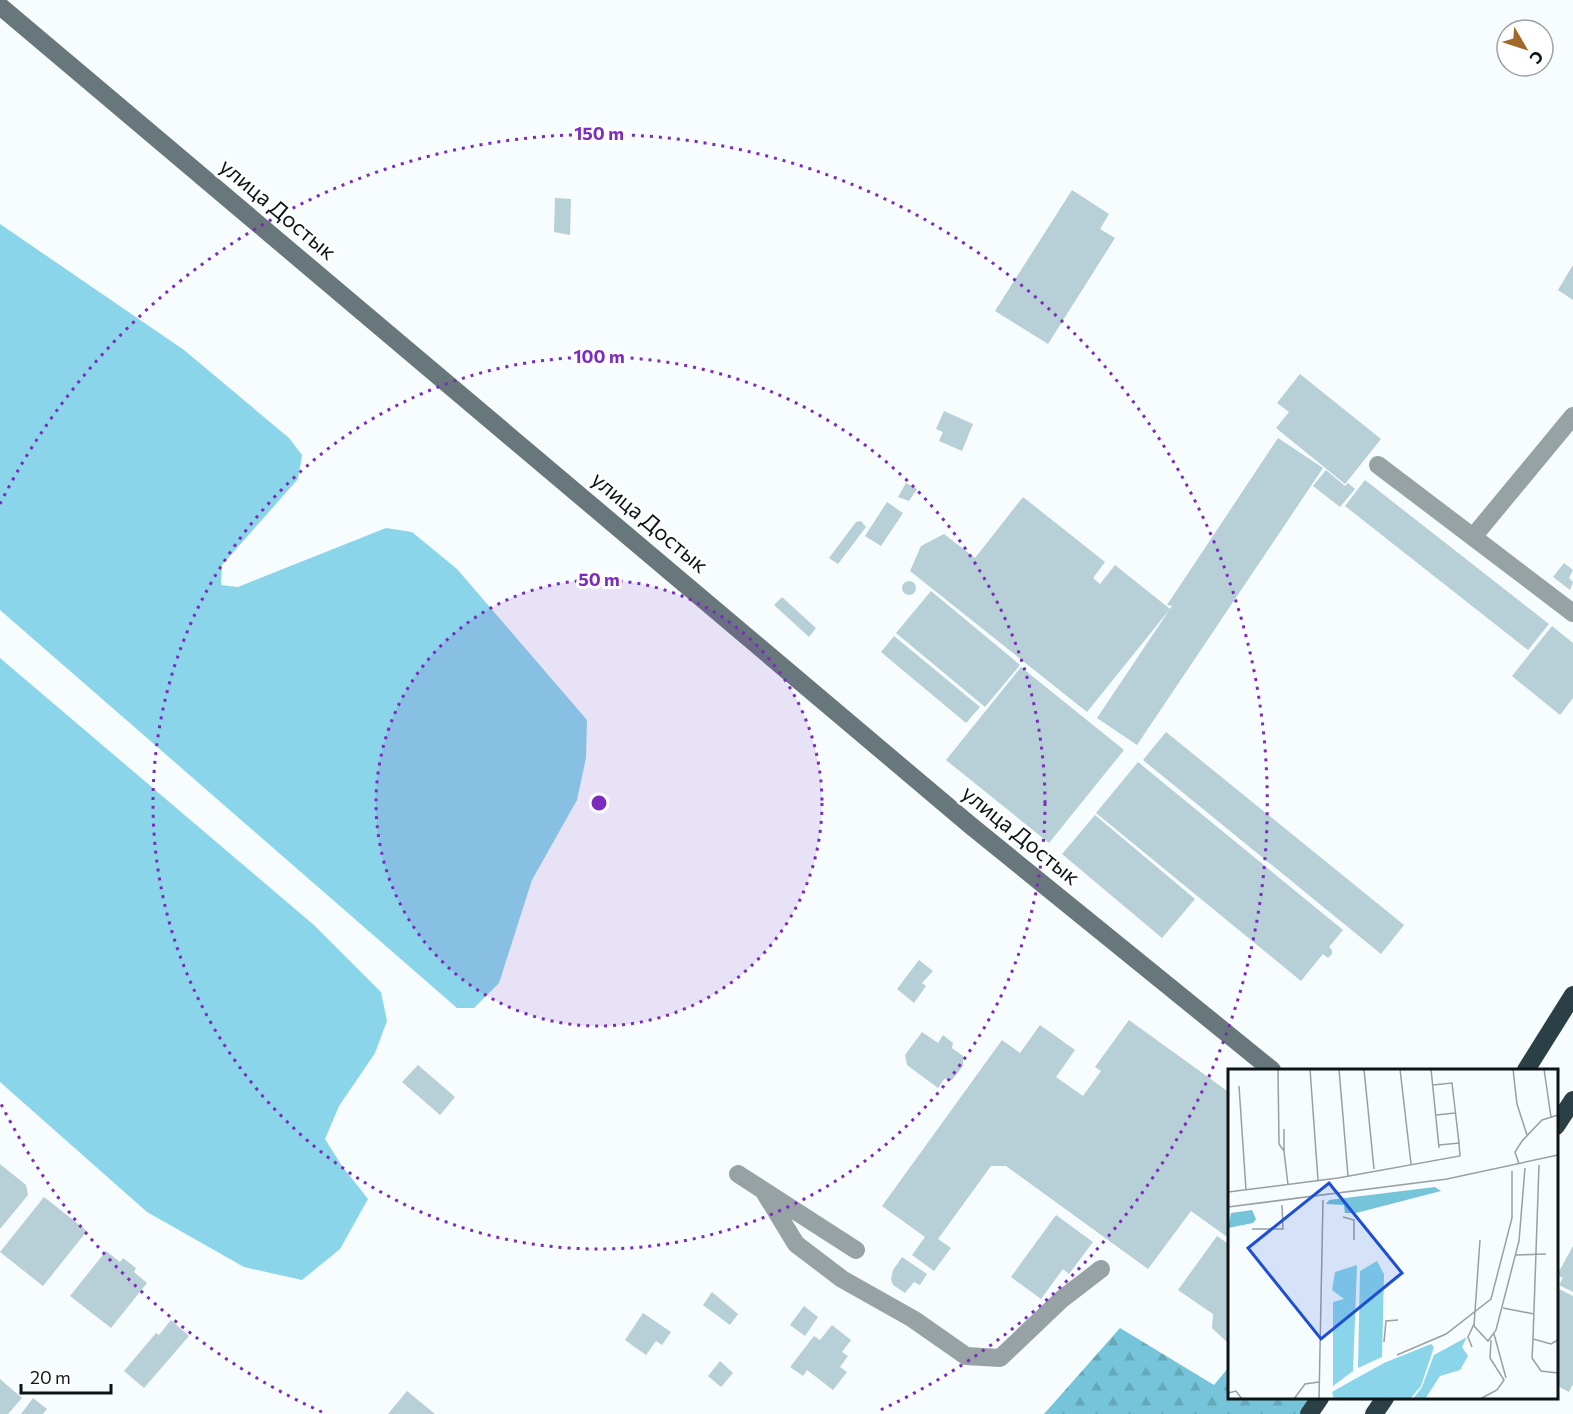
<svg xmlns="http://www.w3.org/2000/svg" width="1573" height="1414" viewBox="0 0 1573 1414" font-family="Commissioner,sans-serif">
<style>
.grass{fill:#8ad5ea}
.forest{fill:url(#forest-firs)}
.building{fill:#b7cfd7}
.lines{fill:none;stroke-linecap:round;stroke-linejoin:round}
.street{stroke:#97a2a5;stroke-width:18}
.secondary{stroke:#68777b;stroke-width:18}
.highway{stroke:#2b4046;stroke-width:18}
.ring{fill:none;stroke:#7b2cbf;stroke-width:3;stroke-dasharray:3 6}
.labels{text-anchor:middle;stroke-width:6;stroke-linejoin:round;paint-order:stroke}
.street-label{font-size:22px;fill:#0c1417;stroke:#fff}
.inset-road{fill:none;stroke:#999fa2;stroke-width:1.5}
.view{fill:#1d4ed8;fill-opacity:0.15;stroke:#1d4ed8;stroke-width:3}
.inset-edge{fill:none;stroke:#0c1417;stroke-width:3}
.centre{fill:#7b2cbf;stroke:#fff;stroke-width:3}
.ring-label{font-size:18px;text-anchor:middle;font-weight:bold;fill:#7b2cbf;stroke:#fff;stroke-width:6;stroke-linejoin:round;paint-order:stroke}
</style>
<defs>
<pattern id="forest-firs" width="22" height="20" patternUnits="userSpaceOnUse" patternTransform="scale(1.5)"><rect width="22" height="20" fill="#75c4da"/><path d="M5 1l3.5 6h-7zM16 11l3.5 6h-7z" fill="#64a8ba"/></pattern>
</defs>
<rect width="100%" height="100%" fill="#f7fcfe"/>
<path class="grass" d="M 0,224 L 184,350 L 289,438 L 302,455 L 298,479 L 222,565 L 221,585 L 238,587 L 386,528 L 412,532 L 457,569 L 587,720 L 586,758 L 577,800 L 532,880 L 499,983 L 474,1008 L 457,1008 L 0,610 Z
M 0,658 L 315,926 L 381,992 L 387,1021 L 375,1053 L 339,1106 L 325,1139 L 342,1166 L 368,1199 L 340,1249 L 302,1280 L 244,1267 L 147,1212 L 0,1082 Z"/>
<path class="forest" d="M 1120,1328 L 1214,1385 L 1229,1367 L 1230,1398 L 1312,1398 L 1301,1414 L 1044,1414 Z"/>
<path class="building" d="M 1072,190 L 1109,214 L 1100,229 L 1115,238 L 1048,344 L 995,311 Z
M 555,198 L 571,199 L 570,235 L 554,232 Z
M 1573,265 L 1573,300 L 1558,290 Z
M 1300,374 L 1381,439 L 1345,484 L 1276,428 L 1289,412 L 1277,403 Z
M 944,411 L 973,424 L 962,451 L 939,441 L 943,432 L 936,429 Z
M 1278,438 L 1323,468 L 1137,745 L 1097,718 L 1172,606 L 1167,605 Z
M 1326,470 L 1345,486 L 1348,483 L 1355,489 L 1340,507 L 1313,486 Z
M 1365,480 L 1549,624 L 1528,650 L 1345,506 Z
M 906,483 L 917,489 L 909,501 L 898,497 Z
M 1023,497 L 1105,562 L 1093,578 L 1100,584 L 1115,565 L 1170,609 L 1087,712 L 910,571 L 921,546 L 944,534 L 975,558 Z
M 887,502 L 903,513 L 881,546 L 865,536 Z
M 861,521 L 866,527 L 838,564 L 829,558 L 856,522 Z
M 1564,563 L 1573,570 L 1569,578 L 1573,582 L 1570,590 L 1553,577 Z
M902 588a7 7 0 1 1 14 0a7 7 0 1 1-14 0Z
M 931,591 L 1020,665 L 985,707 L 896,633 Z
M 782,597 L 816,628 L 809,637 L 774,605 Z
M 1552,626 L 1573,643 L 1573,698 L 1560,715 L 1512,676 Z
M 894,636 L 980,707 L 966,723 L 881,652 Z
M 1021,667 L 1124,750 L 1049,843 L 946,760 Z
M 1166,732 L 1404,925 L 1381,954 L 1143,760 Z
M 1138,762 L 1343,930 L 1329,947 L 1332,950 L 1332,954 L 1328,958 L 1323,954 L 1301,981 L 1096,813 Z
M 1095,815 L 1195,899 L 1162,938 L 1062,854 Z
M 919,960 L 933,971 L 922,983 L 926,986 L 914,1003 L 897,989 Z
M 1129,1020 L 1230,1093 L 1230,1239 L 1191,1211 L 1148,1269 L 1006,1166 L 991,1166 L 938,1239 L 951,1248 L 934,1271 L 912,1255 L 925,1237 L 882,1206 L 1002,1040 L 1020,1053 L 1040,1025 L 1075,1050 L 1056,1077 L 1083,1096 L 1101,1071 L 1095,1067 Z
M 922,1032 L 938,1043 L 943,1035 L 953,1043 L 952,1048 L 963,1056 L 963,1066 L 952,1080 L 944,1079 L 938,1088 L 907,1065 L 905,1055 Z
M 418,1065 L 455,1097 L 440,1115 L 402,1082 Z
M 0,1164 L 26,1185 L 28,1195 L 0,1229 Z
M 44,1197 L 87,1231 L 43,1286 L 0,1252 Z
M 1056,1215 L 1093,1242 L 1069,1274 L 1063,1269 L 1041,1299 L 1011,1277 Z
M 1217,1236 L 1230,1245 L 1230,1345 L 1212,1328 L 1213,1314 L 1178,1290 Z
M 1573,1246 L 1573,1292 L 1559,1285 L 1563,1278 L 1557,1275 Z
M 106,1251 L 120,1262 L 123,1258 L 136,1268 L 134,1272 L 147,1283 L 111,1328 L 70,1296 Z
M 902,1257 L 927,1274 L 920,1285 L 914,1282 L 905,1293 L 893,1285 L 891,1279 L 893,1270 Z
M 1559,1289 L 1573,1296 L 1573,1384 L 1569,1392 L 1556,1385 L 1556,1294 Z
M 712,1292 L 738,1314 L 730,1325 L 703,1305 Z
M 804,1306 L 818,1317 L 805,1336 L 790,1325 Z
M 643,1313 L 671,1332 L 662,1345 L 656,1341 L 646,1355 L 625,1340 Z
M 171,1320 L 189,1336 L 144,1388 L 124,1371 L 156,1333 L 159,1335 Z
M 832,1325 L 851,1340 L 842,1352 L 848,1356 L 840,1367 L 847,1372 L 833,1390 L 807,1370 L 803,1376 L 790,1367 L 814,1336 L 820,1340 Z
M 720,1361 L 733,1373 L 721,1387 L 708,1376 Z
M 0,1379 L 22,1398 L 8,1414 L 0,1414 Z
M 407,1391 L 435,1414 L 388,1414 Z
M 33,1398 L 47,1409 L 43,1414 L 21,1414 Z"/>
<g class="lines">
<path class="street" d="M 1573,416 L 1473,537 L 1573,613
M 1378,465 L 1473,537
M 738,1174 L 856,1250
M 763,1190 L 796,1244 L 842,1279 L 913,1319 L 966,1356 L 1000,1358 L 1062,1299 L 1101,1269"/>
<path class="secondary" d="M 0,6 L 970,825 L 1272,1070"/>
<path class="highway" d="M 1526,1070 L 1573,995
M 1556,1126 L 1573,1100
M 1309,1414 L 1320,1398
M 1374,1414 L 1385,1398"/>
</g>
<circle cx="599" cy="803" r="223" fill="#7b2cbf" fill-opacity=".12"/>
<g class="ring">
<circle cx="599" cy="803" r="223"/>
<circle cx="599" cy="803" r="446"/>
<path d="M322 1412A669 669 0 0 1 0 1102M0 504A669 669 0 1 1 876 1412"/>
</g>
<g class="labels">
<g class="street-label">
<text transform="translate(278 209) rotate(40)" y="8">улица Достык</text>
<text transform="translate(650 522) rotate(40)" y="8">улица Достык</text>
<text transform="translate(1021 835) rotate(39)" y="8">улица Достык</text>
</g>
</g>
<g transform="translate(1228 1069)">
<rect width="330" height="330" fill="#f7fcfe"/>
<path d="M 149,192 L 156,205 L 154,288 L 130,299 L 132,202 ZM 129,196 L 125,302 L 105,317 L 105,233 L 116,230 L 104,221 L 107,203 ZM 239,268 L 234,278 L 240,287 L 232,301 L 212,307 L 197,330 L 185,330 L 194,318 L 206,286 ZM 203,275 L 206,278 L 193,317 L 182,330 L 106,330 L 104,323 L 118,315 L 156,294 Z" fill="#8ad5ea"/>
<path d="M 207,118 L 213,122 L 128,144 L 117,144 L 116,136 L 98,135 L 101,131 ZM 24,141 L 28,150 L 25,154 L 0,159 L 3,144 Z" fill="#75c4da"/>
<path class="inset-road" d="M 50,0 L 51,75 L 56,82 L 60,116M 82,0 L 90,111M 111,0 L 120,107M 136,0 L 146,100M 172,0 L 183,95M 203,0 L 211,79M 285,0 L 289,35 L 299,66M 316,0 L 323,48M 205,16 L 224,14 L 231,74M 11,17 L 18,121M 208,46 L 227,44M 56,60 L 56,82M 291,95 L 287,83 L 294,72 L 314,51 L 330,46M 311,96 L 305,270 L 323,275 L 330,271M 0,123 L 110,109 L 232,87 L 231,74 L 211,76M 0,138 L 219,110 L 330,86M 115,148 L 126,151 L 126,171M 24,160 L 55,160 L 54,136M 252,171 L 246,257 L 260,272 L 268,261 L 291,172 L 297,99M 288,186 L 318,185M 275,239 L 306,245M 266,265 L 278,309M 305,270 L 304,289 L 313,302 L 330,304M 156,273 L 158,252 L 170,251M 244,278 L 240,268 L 246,255M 169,286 L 218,265 L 263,230 L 284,149 L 284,102M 0,324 L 8,322 L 14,330M 66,330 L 77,315 L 91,313M 91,330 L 95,131M 252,330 L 269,321 L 276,311 L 262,289 L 263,271"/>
<path class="view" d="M 101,114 L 174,204 L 93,270 L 20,179 Z"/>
<rect width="330" height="330" class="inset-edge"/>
</g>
<circle cx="599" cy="803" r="9" class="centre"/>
<g class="ring-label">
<text x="599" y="140">150 m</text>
<text x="599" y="363">100 m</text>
<text x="599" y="586">50 m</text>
</g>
<g transform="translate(1525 48) rotate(129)"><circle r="28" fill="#ffffff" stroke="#9ea1a2" stroke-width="1.5"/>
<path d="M0-4.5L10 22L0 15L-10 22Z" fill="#a26a26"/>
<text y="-9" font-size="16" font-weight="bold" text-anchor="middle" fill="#0c1417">С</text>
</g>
<path d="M21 1384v9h90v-9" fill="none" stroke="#0c1417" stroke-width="3"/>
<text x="30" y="1384" font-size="18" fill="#0c1417" stroke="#ffffff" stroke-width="4.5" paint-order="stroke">20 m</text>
</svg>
